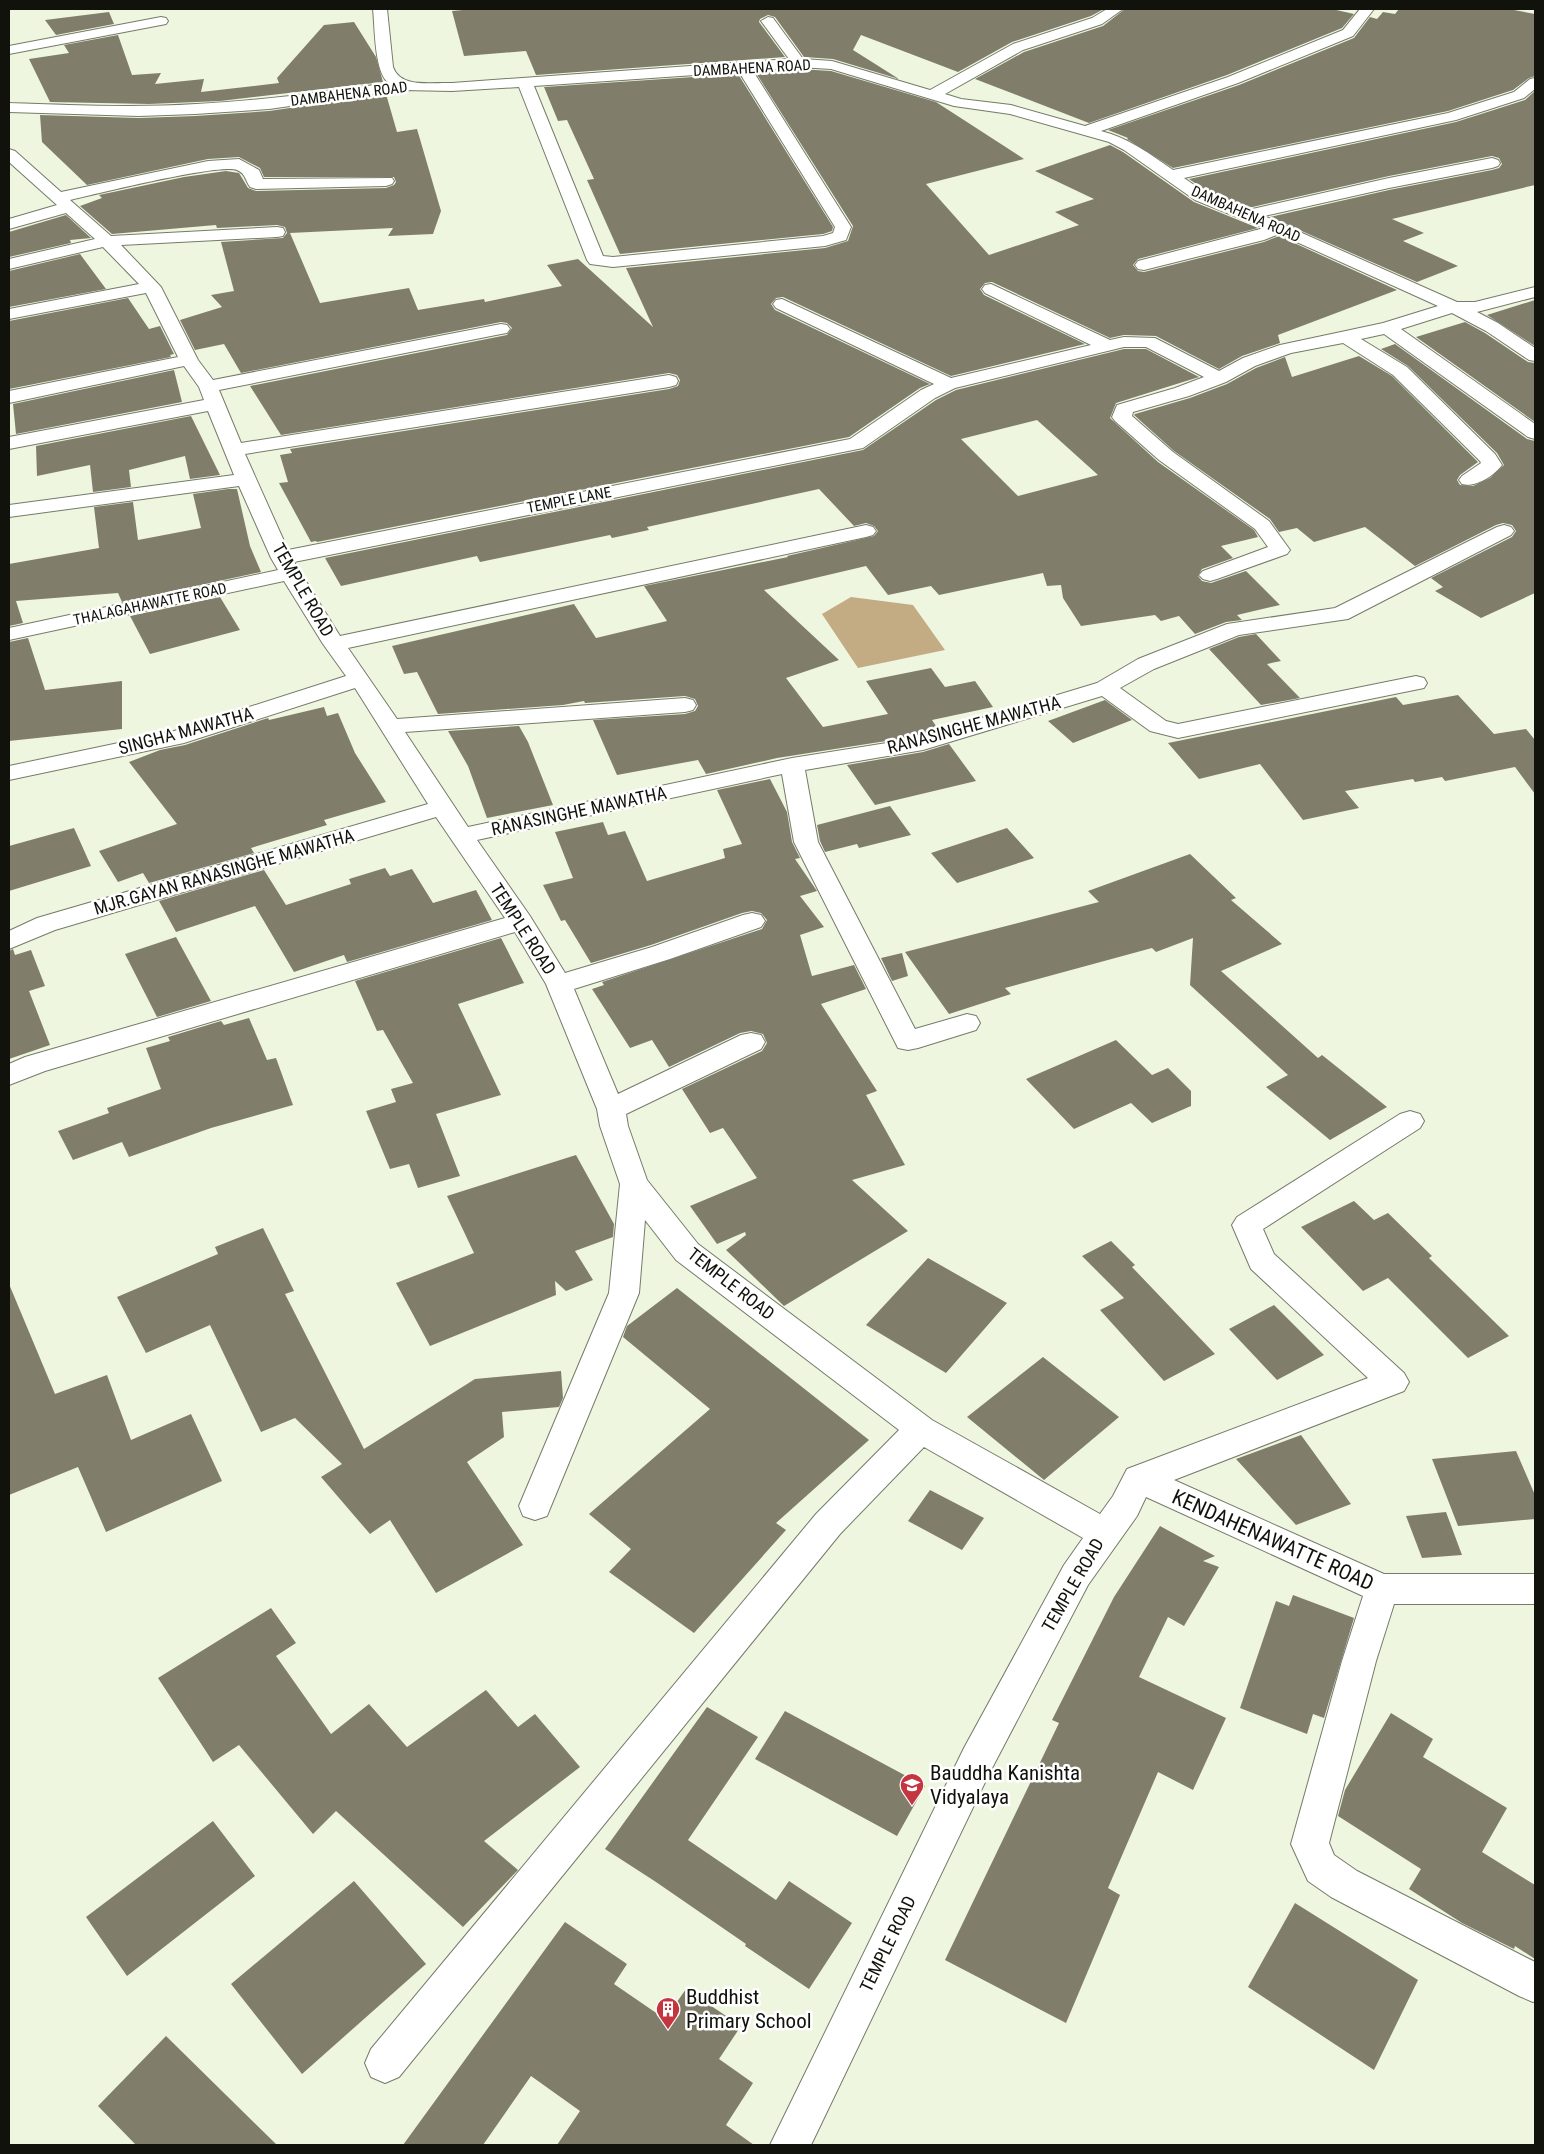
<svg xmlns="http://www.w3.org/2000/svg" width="1544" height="2154" viewBox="0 0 1544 2154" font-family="'Roboto Condensed',sans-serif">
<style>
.forest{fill:#c3ac84}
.building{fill:#807e6a;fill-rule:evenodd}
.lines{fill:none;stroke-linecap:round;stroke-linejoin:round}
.minor-casing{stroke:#747b68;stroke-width:2}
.minor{fill:#fff;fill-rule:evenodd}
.labels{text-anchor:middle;stroke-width:5;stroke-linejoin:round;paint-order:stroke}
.far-street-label{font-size:15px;fill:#10120b;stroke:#fff}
.street-label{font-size:18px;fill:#10120b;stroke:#fff}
.near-street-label{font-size:21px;fill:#10120b;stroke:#fff}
.near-poi-label{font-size:21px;fill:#10120b;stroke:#fff;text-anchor:start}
</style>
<rect width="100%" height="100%" fill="#eff6e0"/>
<path class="forest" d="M 851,597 L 913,605 L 945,650 L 858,668 L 822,614 Z"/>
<path class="building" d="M 474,9 L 1104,9 L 1091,16 L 1012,42 L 958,72 L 861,35 L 853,50 L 899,79 L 833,59 L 804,57 L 775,17 L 768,15 L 760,19 L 759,22 L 785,57 L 536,75 L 526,51 L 464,56 L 452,11 Z
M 1125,9 L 1332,9 L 1354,14 L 1342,28 L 1227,75 L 1089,123 L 975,79 L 1024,52 L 1103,26 Z
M 1399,9 L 1509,9 L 1535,14 L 1535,76 L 1529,78 L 1513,90 L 1448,111 L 1173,168 L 1127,139 L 1128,138 L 1108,130 L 1239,85 L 1354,38 L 1370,17 L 1377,19 L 1383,12 L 1395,14 Z
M 109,12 L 114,24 L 56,35 L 45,20 Z
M 354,22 L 376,57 L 383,82 L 220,101 L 149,104 L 50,102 L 29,59 L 69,53 L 64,45 L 118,35 L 132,75 L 161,73 L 155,84 L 204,79 L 201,92 L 279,83 L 277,78 L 324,25 Z
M 799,69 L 831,71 L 936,102 L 1024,159 L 926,184 L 989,255 L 1079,225 L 1055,212 L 1094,199 L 1035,171 L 1110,145 L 1123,152 L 1194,202 L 1258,228 L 1138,259 L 1133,265 L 1138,271 L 1144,272 L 1264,242 L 1279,236 L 1397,290 L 1278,335 L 1280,343 L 1242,356 L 1219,369 L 1156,336 L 1124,335 L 1110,338 L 992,282 L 985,283 L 980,289 L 984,295 L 1085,344 L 951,376 L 783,297 L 776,298 L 771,304 L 775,310 L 930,384 L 920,388 L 849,437 L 317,542 L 316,541 L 311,542 L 279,483 L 288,482 L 280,455 L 292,453 L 290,449 L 669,389 L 678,386 L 680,380 L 677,375 L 669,373 L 281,435 L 250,386 L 507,335 L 512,328 L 507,323 L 501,322 L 241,373 L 224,344 L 195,350 L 180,320 L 222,307 L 211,295 L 234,291 L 221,242 L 283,238 L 287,233 L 285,227 L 277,225 L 217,228 L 216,225 L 112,234 L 80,206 L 102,198 L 99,195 L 184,177 L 226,171 L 239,173 L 248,188 L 256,191 L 386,188 L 394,185 L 396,182 L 394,177 L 264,177 L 260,168 L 239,157 L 208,159 L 87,185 L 42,142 L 40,115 L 139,118 L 195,116 L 269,111 L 386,94 L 397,132 L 417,129 L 441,211 L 433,234 L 388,236 L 393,228 L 290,233 L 320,303 L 409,288 L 418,310 L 484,299 L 485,302 L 562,286 L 547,265 L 578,259 L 653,327 L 626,268 L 825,248 L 848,241 L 853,226 L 756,73 Z
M 738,74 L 833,227 L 832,231 L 823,234 L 620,254 L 587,180 L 594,179 L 567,120 L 558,121 L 544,87 Z
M 1535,91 L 1535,185 L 1392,219 L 1424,233 L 1403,241 L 1458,266 L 1417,282 L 1270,217 L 1389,190 L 1492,170 L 1499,168 L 1502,164 L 1499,158 L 1492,156 L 1389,176 L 1248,208 L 1208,192 L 1189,179 L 1456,122 L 1525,100 Z
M 66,215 L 91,238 L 70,240 L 71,243 L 9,257 L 9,232 Z
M 80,254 L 106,289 L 9,307 L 9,271 Z
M 128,298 L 149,329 L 160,326 L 174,354 L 170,355 L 171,357 L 9,389 L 9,321 Z
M 1535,300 L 1535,346 L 1487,315 Z
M 1465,322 L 1485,333 L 1528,362 L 1535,363 L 1535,422 L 1416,337 Z
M 1395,344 L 1527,439 L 1535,441 L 1535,593 L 1481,618 L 1435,591 L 1443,587 L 1431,578 L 1512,537 L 1516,531 L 1512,525 L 1503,523 L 1496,525 L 1415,566 L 1365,527 L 1314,542 L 1297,528 L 1279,532 L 1270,519 L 1174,451 L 1134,415 L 1135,414 L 1190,398 L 1227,384 L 1256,368 L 1285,357 L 1292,377 L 1359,356 L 1392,376 L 1478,462 L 1460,475 L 1457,480 L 1460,485 L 1473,486 L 1490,478 L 1504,465 L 1497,453 L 1408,366 L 1381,349 Z
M 1124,349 L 1146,349 L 1199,377 L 1116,403 L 1110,418 L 1158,462 L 1254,530 L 1258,537 L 1221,546 L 1233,558 L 1202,569 L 1198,576 L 1202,581 L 1211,583 L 1246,571 L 1280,605 L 1237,615 L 1242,620 L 1226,622 L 1195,634 L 1179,616 L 1161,621 L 1155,615 L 1081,626 L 1063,598 L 1061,585 L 1047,586 L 1043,573 L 939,595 L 931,586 L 888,595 L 866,566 L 764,590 L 839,660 L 786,678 L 823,727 L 888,714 L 866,681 L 931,668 L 945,687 L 975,681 L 993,707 L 932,720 L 938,729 L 912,737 L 777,758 L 706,774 L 698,760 L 617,775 L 593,720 L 685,714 L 695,711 L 698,706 L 695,699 L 685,696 L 585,703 L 584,701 L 563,705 L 438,714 L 417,672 L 404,674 L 392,646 L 574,604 L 596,638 L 667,621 L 644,586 L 788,557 L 787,556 L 874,536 L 878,531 L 874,526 L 866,523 L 854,526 L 819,489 L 647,527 L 649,530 L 612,538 L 610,535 L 480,562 L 477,556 L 341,586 L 325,558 L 863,450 L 936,400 L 956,390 ZM 1037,420 L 1098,475 L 1018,496 L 961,439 Z
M 174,370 L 182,402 L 16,434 L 13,404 Z
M 191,416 L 220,475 L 190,479 L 185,456 L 129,470 L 131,487 L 93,492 L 90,465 L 37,476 L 36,446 Z
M 228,489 L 237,489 L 250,546 L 261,572 L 122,602 L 118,593 L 16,601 L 23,623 L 9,626 L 9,564 L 99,548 L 94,507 L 133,502 L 138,540 L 201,528 L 193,494 Z
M 220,597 L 240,630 L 150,654 L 130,616 Z
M 1256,634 L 1281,661 L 1267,664 L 1300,698 L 1261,705 L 1209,649 L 1239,637 Z
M 28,638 L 45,690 L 122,681 L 122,729 L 9,741 L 9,642 Z
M 1458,695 L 1494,734 L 1526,729 L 1535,740 L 1535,794 L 1515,767 L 1445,781 L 1442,777 L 1415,782 L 1413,779 L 1345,791 L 1359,808 L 1303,820 L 1260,764 L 1199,779 L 1168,743 L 1396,697 L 1403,705 Z
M 1105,700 L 1132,720 L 1073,743 L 1048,721 Z
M 324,707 L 327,716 L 338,713 L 355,753 L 386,802 L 324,820 L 327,825 L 251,848 L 254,853 L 149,883 L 143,873 L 118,882 L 99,851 L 177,824 L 129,762 L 160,750 L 185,745 L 268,718 L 269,720 Z
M 519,726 L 528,742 L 553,805 L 487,818 L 468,766 L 448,731 Z
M 949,744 L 976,781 L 875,805 L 847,765 L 923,752 Z
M 770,779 L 787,812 L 792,842 L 800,858 L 795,859 L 817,891 L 800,896 L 824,927 L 800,935 L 812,976 L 854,965 L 866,989 L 821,1004 L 877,1091 L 866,1095 L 905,1165 L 852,1180 L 908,1231 L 784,1306 L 726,1250 L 746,1235 L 745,1232 L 717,1244 L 690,1206 L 757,1178 L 723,1128 L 710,1133 L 682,1089 L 762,1051 L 767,1043 L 763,1034 L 751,1031 L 740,1033 L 669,1067 L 652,1040 L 630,1048 L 592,989 L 604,985 L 602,982 L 762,929 L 767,920 L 761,913 L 752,911 L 742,913 L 651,945 L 591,963 L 565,920 L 561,921 L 543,885 L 573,878 L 555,832 L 603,822 L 608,835 L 625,831 L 647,881 L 725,858 L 723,849 L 742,844 L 717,790 Z
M 890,806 L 911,835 L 859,848 L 857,844 L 825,852 L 820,841 L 817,825 Z
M 74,828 L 91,866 L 9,891 L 9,846 Z
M 1007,828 L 1034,858 L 957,883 L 931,853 Z
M 1190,854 L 1236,898 L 1231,900 L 1282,944 L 1221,971 L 1318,1058 L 1322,1055 L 1387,1107 L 1330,1140 L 1266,1087 L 1288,1075 L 1190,985 L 1193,938 L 1156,952 L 1152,948 L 1005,988 L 1011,994 L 949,1014 L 905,952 L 1099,902 L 1088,891 Z
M 385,868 L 390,876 L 412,869 L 433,903 L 476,890 L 492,920 L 347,962 L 344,955 L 294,972 L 255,906 L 176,932 L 159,901 L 264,870 L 286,905 L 351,884 L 349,879 Z
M 176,937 L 211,1001 L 157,1017 L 125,954 Z
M 501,938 L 524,983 L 458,1004 L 501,1095 L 436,1114 L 460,1176 L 418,1188 L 409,1164 L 390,1169 L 366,1111 L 396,1102 L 391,1089 L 413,1083 L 383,1030 L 377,1031 L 355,981 Z
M 13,949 L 15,955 L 31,950 L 45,986 L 29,991 L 50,1045 L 9,1059 L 9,951 Z
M 902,953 L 908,976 L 892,981 L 881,958 Z
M 249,1018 L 267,1060 L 276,1058 L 293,1105 L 211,1128 L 129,1157 L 122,1142 L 73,1160 L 58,1131 L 109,1113 L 107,1108 L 161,1089 L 146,1048 L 170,1041 L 168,1037 L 221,1021 L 224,1025 Z
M 1116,1040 L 1152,1075 L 1168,1068 L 1191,1091 L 1191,1106 L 1152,1123 L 1131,1103 L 1074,1129 L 1026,1079 Z
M 576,1155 L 614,1224 L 613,1237 L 575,1251 L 593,1280 L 566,1291 L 555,1281 L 556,1295 L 430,1346 L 396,1283 L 474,1253 L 447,1196 Z
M 1354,1201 L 1374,1220 L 1388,1213 L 1432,1256 L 1429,1258 L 1509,1336 L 1468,1358 L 1388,1278 L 1363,1291 L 1301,1227 Z
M 263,1228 L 294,1291 L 285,1294 L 364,1449 L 475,1379 L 561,1371 L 563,1398 L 559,1407 L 502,1412 L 504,1437 L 467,1462 L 523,1545 L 436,1593 L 390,1520 L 370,1534 L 321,1477 L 342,1464 L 295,1418 L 261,1432 L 210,1325 L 146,1353 L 117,1297 L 218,1254 L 215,1247 Z
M 1111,1241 L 1135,1265 L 1132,1267 L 1215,1354 L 1164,1381 L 1100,1310 L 1124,1298 L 1082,1256 Z
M 928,1258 L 1007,1303 L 946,1373 L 866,1325 Z
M 9,1284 L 55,1394 L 107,1375 L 131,1440 L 191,1414 L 222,1481 L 106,1532 L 78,1467 L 9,1495 Z
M 677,1288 L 869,1440 L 776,1523 L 786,1530 L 694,1633 L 609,1572 L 631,1549 L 589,1514 L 710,1409 L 623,1337 L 627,1326 Z
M 1274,1305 L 1324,1355 L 1277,1380 L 1229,1329 Z
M 1043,1357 L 1119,1417 L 1044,1480 L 967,1417 Z
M 1301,1435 L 1351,1504 L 1296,1525 L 1236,1459 Z
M 1516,1451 L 1535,1495 L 1535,1519 L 1458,1526 L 1432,1459 Z
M 930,1490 L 984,1518 L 962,1550 L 908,1521 Z
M 1446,1512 L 1462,1555 L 1422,1558 L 1406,1516 Z
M 1160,1526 L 1215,1556 L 1203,1561 L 1219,1567 L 1184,1626 L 1168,1617 L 1139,1677 L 1226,1718 L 1193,1790 L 1158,1772 L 1108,1888 L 1120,1895 L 1066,2023 L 945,1960 L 1059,1723 L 1052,1720 L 1114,1597 Z
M 1293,1595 L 1354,1618 L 1324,1718 L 1313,1714 L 1307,1734 L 1240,1708 L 1276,1601 L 1289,1606 Z
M 271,1608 L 296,1643 L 276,1656 L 331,1734 L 369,1704 L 407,1747 L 486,1690 L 518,1727 L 535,1714 L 580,1767 L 484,1841 L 518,1870 L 463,1927 L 336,1811 L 313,1834 L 239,1745 L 213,1762 L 158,1678 Z
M 707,1707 L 758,1737 L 688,1840 L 776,1900 L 789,1881 L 852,1923 L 809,1989 L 745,1946 L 746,1944 L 656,1882 L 605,1849 Z
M 785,1711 L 925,1786 L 897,1836 L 755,1759 Z
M 1391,1713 L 1433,1739 L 1423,1757 L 1507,1808 L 1482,1852 L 1535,1885 L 1535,1959 L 1515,1946 L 1514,1949 L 1462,1923 L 1409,1889 L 1421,1869 L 1338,1816 L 1345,1790 Z
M 213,1821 L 255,1876 L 127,1976 L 86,1917 Z
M 354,1881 L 426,1964 L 302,2074 L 231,1984 Z
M 1295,1903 L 1418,1980 L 1374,2070 L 1248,1987 Z
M 565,1922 L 627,1964 L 614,1984 L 665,2019 L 686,1989 L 741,2026 L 719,2059 L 753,2083 L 726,2125 L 754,2145 L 557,2145 L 580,2111 L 531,2076 L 483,2145 L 403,2145 Z
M 166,2036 L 277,2145 L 136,2145 L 98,2106 Z"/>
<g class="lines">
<g class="minor-casing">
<path id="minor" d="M 373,9 L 387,9 L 393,67 C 401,89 432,82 452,83 L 789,59 L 761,21 L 768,17 L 773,18 L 803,59 L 832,61 L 930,90 L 1013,44 L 1092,18 L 1107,9 L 1123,9 L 1102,24 L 1023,50 L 945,94 L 961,99 L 1011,105 L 1085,126 L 1228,77 L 1343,30 L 1360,9 L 1374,9 L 1353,36 L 1238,83 L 1101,131 C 1129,138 1150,154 1173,170 L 1448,113 L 1514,92 L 1530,79 L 1535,78 L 1535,89 L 1524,98 L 1456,120 L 1184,178 L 1207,194 L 1248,210 L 1389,178 L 1492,158 L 1498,160 L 1500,163 L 1498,166 L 1492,168 L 1389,188 L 1264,216 L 1457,302 L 1475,302 L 1535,287 L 1535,297 L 1477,312 L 1498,323 L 1535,348 L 1535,361 L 1529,360 L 1486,331 L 1452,313 L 1401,329 L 1535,424 L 1535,439 L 1528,437 L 1384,334 L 1361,339 L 1407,367 L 1495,454 L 1502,465 C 1494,476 1475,488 1462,484 L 1459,480 L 1462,476 L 1481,463 L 1480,461 L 1393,375 L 1343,343 L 1291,353 L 1255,366 L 1226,382 L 1189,396 L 1133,412 L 1132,416 L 1173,452 L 1269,521 L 1290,550 L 1287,554 L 1217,579 L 1210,581 L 1203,579 L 1199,575 L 1203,571 L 1268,547 L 1255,529 L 1159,460 L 1115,421 L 1112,417 L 1117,405 L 1175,388 L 1204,377 L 1146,347 L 1124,347 L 955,388 L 935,398 L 863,448 L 294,562 L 340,636 L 866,525 L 873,527 L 876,531 L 873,535 L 866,537 L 348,648 L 397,719 L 685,698 L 693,700 L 696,705 L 693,710 L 685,712 L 405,732 L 468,827 L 792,758 L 912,739 L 1097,683 L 1138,659 L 1227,624 L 1335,608 L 1497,527 L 1504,525 L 1511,527 L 1514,531 L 1511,535 L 1348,619 L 1239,635 L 1154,669 L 1120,688 L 1166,721 L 1178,724 L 1416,676 L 1424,678 L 1427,683 L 1424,688 L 1178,738 L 1150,731 L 1102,696 L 923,750 L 805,770 L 818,842 L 915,1029 L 967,1014 L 976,1016 L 980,1023 L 976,1030 L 918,1048 L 908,1050 L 898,1048 L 794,842 L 782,774 L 477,840 L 530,916 L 565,973 L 652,947 L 743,915 L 752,913 L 761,915 L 765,921 L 761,927 L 670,959 L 574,989 L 618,1094 L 741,1035 L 751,1033 L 761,1035 L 765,1042 L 761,1049 L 626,1114 L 628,1126 L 647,1180 L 698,1244 L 932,1420 L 1100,1514 L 1113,1496 L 1127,1469 L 1368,1378 L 1251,1269 L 1232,1225 L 1237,1217 L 1400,1114 L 1410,1111 L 1420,1114 L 1424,1121 L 1420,1128 L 1263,1229 L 1274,1254 L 1404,1373 L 1409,1382 L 1404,1391 L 1174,1480 L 1384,1574 L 1535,1574 L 1535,1604 L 1394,1604 L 1376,1661 L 1329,1843 L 1334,1855 L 1357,1871 L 1535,1962 L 1535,2001 L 1533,2002 L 1519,1996 L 1331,1897 L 1308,1881 L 1291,1844 L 1342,1661 L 1363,1596 L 1146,1497 L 1137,1516 L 1088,1585 L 990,1772 L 811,2145 L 770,2145 L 964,1748 L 1064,1565 L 1083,1538 L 924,1447 L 840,1534 L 399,2077 L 385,2083 L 371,2077 L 365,2063 L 371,2049 L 816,1514 L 899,1430 L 676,1260 L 645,1220 L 639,1293 L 551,1506 L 547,1516 L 535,1520 L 523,1516 L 519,1506 L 609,1293 L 620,1184 L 600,1126 L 597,1109 L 546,984 L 515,932 L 45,1071 L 9,1085 L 9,1064 L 25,1057 L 505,918 L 436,817 L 55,930 L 9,949 L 9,931 L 37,918 L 428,804 L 355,688 L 184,743 L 9,780 L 9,766 L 171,732 L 346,676 L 323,644 L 284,581 L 9,640 L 9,628 L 278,570 L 271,558 L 239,486 L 9,517 L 9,505 L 234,475 L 208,411 L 9,449 L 9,437 L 204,400 L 199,387 L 184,366 L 9,403 L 9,391 L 178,357 L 146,293 L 9,319 L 9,309 L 139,284 L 103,247 L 9,269 L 9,259 L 95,239 L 66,213 L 9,229 L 9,219 L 57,205 L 9,162 L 9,149 L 15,151 L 61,192 L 208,161 L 239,159 L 259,170 L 263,179 L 392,178 L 394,181 L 392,184 L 386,186 L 256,189 L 250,187 C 245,180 246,174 237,170 C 221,163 95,194 70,200 L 111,236 L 277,227 L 283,228 L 285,232 L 283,236 L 277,237 L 121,245 L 161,287 L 198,360 L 213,380 L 501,324 L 507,325 L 510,329 L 507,333 L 501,334 L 219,390 L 241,443 L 669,375 L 676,377 L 678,381 L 676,385 L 669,387 L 245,454 L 288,550 L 850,439 L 921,390 L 934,384 L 776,308 L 773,304 L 776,300 L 782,299 L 951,378 L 1091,345 L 985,293 L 982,289 L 985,285 L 991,284 L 1110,340 L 1124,337 L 1155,338 L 1219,371 L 1243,358 L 1280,345 L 1383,323 L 1438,306 L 1279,234 L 1264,240 L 1144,270 L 1138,269 L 1135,265 L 1138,261 L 1264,228 L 1195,200 L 1124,150 L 1109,142 L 1010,114 L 954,106 L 831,69 L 799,67 L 753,71 L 851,227 L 846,240 L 825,246 L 613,267 L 590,264 L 587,260 L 519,87 L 452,91 L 403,90 L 269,109 L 195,114 L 139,116 L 9,112 L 9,103 C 71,105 133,108 196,104 C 260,101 324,92 389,83 C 374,74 375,26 373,9 ZM 739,72 L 835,227 L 833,233 L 823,236 L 613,257 L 603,256 L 534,86 Z
M 161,17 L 166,18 L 168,21 L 166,24 L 9,54 L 9,46 Z"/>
</g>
<use href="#minor" class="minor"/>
</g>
<defs>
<g id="school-pin" transform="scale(1.25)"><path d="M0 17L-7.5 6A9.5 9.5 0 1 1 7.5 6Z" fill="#c53540" stroke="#fff"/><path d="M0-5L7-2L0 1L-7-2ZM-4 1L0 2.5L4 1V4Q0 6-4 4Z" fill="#fff"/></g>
<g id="building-pin" transform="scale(1.25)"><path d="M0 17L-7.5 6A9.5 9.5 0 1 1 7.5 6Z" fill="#c53540" stroke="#fff"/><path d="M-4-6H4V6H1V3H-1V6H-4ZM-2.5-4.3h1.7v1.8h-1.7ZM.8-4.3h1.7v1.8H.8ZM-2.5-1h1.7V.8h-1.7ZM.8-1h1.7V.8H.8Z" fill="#fff"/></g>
</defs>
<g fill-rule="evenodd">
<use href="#school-pin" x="912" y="1785"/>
<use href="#building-pin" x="668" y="2009"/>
</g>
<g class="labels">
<g class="far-street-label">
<text transform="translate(752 68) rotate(-3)" y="5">DAMBAHENA ROAD</text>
<text transform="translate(349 94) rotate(-7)" y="5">DAMBAHENA ROAD</text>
<text transform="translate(1246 214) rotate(24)" y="5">DAMBAHENA ROAD</text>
<text transform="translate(569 500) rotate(-11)" y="5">TEMPLE LANE</text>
<text transform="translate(150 604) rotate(-12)" y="5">THALAGAHAWATTE ROAD</text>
</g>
<g class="street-label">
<text transform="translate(303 590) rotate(60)" y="6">TEMPLE ROAD</text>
<text transform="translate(974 725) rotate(-15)" y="6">RANASINGHE MAWATHA</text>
<text transform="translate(186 731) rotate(-15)" y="6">SINGHA MAWATHA</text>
<text transform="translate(579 811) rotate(-12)" y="6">RANASINGHE MAWATHA</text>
<text transform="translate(224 872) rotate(-16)" y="6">MJR.GAYAN RANASINGHE MAWATHA</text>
<text transform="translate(523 929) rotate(57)" y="6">TEMPLE ROAD</text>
<text transform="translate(731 1284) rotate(38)" y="6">TEMPLE ROAD</text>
<text transform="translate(1073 1585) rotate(-60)" y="6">TEMPLE ROAD</text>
<text transform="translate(888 1944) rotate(-64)" y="6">TEMPLE ROAD</text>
</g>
<g class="near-street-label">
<text transform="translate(1273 1540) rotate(24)" y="7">KENDAHENAWATTE ROAD</text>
</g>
<g class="near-poi-label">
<text x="930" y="1780">Bauddha Kanishta<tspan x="930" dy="24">Vidyalaya</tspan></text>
<text x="686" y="2004">Buddhist<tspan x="686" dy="24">Primary School</tspan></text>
</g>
</g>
<rect width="1544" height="2154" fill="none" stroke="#10120b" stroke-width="20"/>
</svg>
